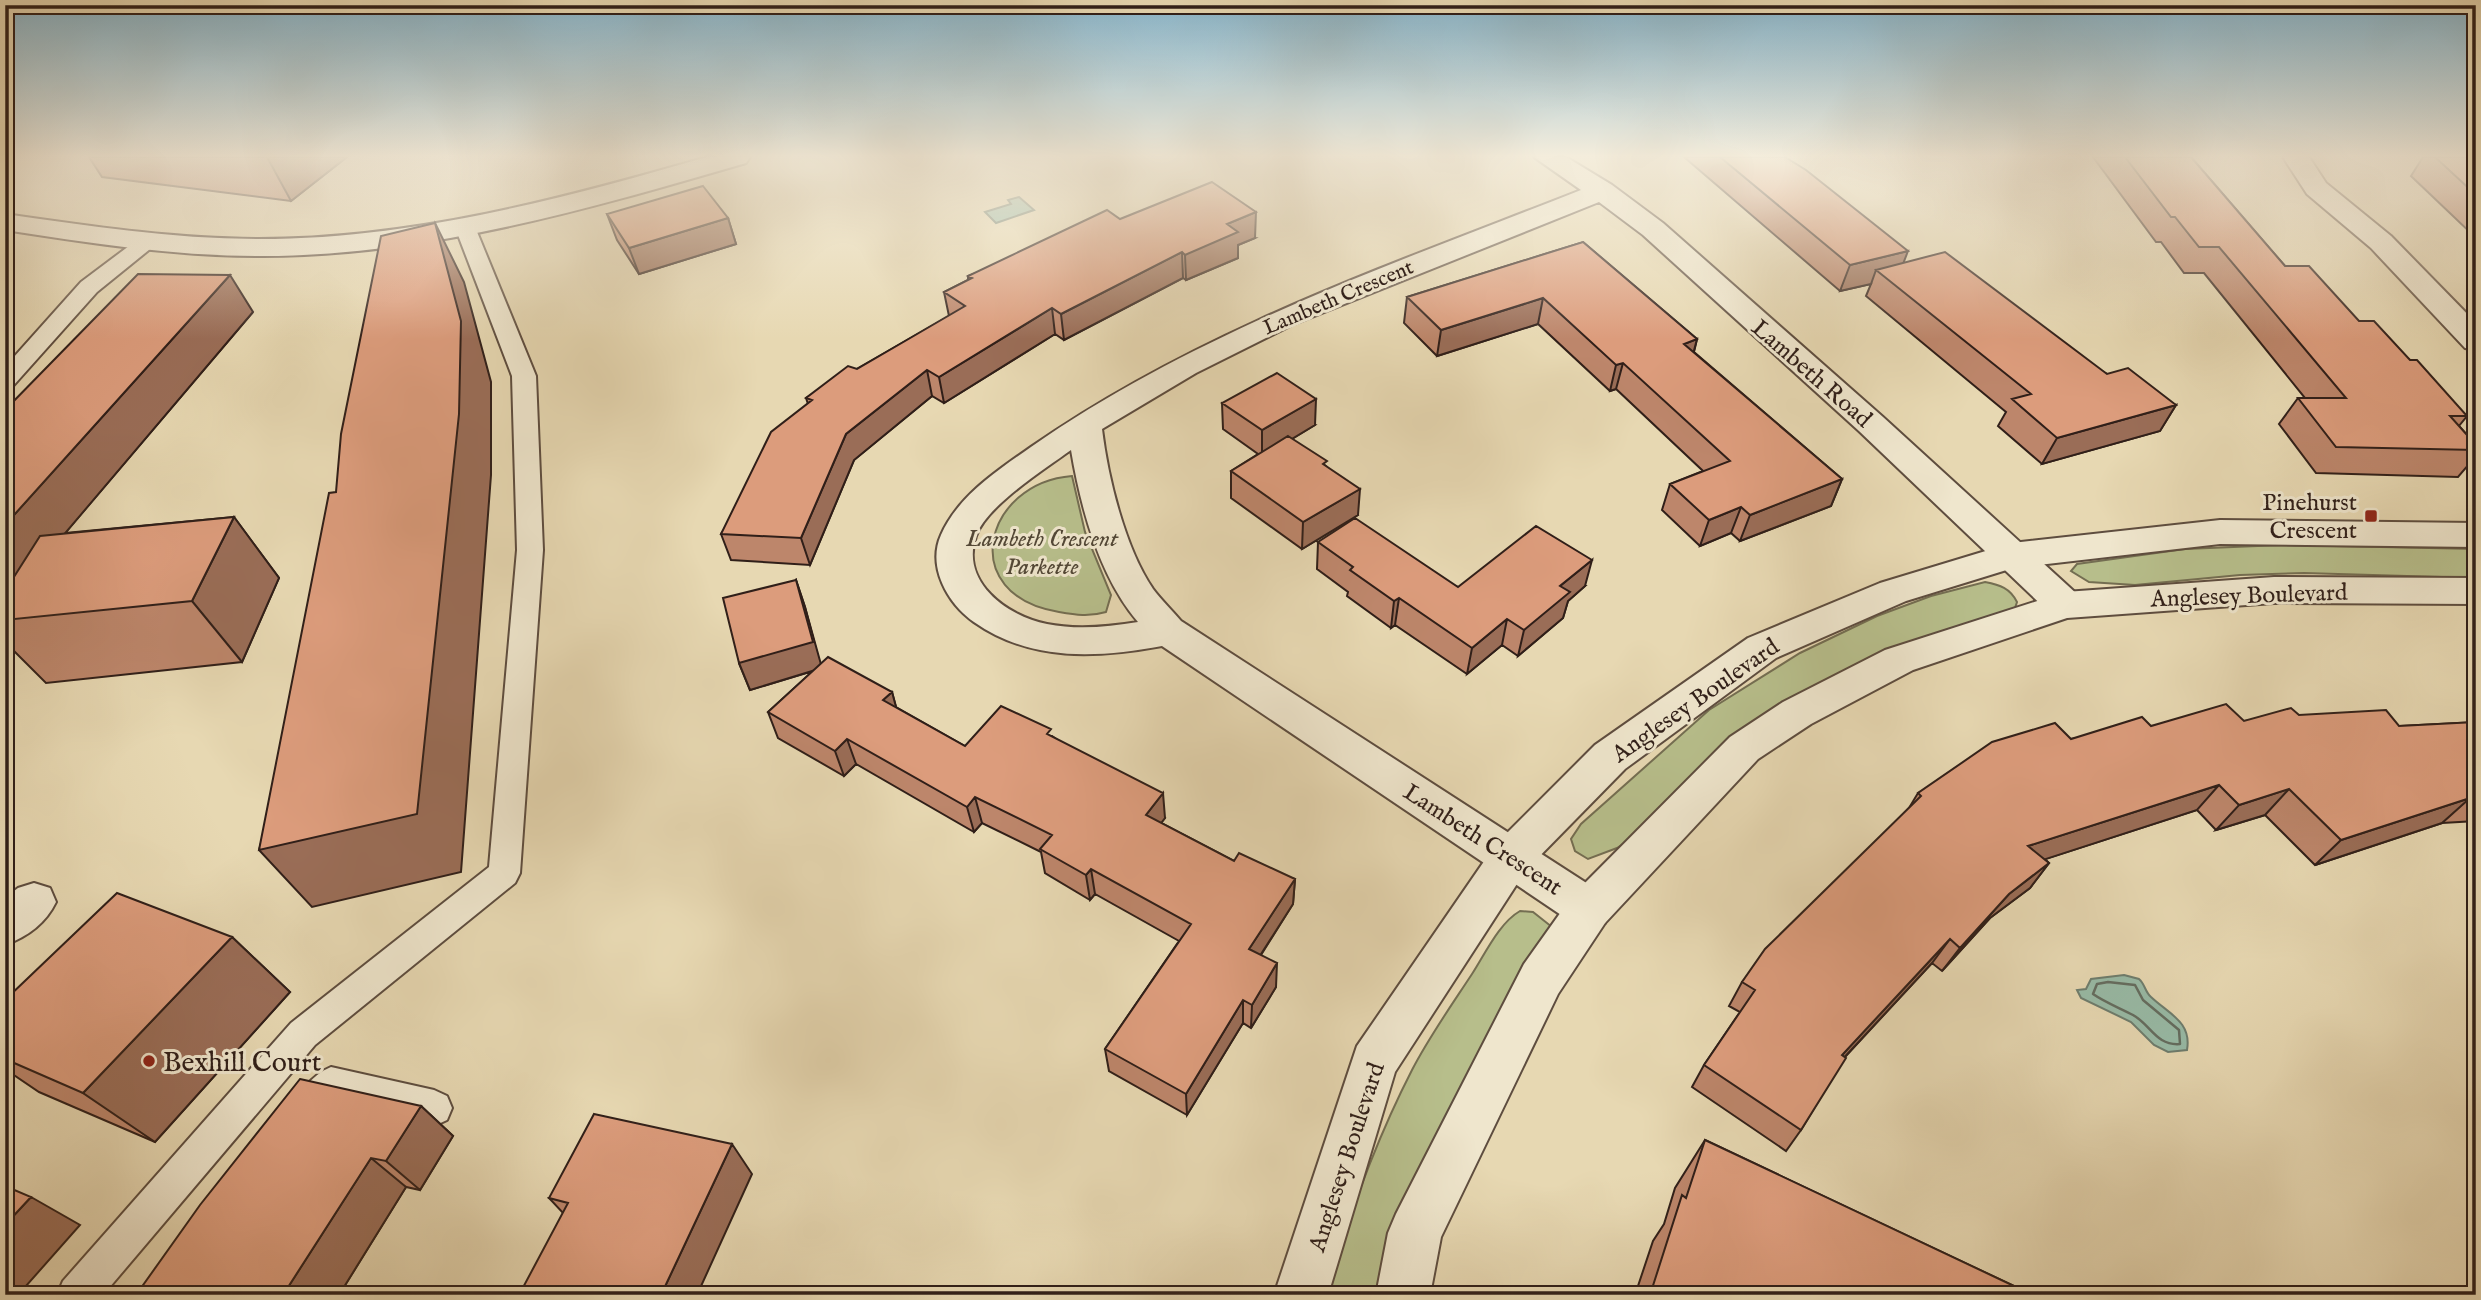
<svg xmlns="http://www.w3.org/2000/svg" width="2481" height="1300" viewBox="0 0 2481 1300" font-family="'IM FELL English',serif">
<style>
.green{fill:#b7be8b;stroke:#746e52;stroke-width:2}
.water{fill:#98bba7;stroke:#6e7d6e;stroke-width:2}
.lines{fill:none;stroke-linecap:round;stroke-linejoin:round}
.shore{stroke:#646d60;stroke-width:2.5}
.service-casing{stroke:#5e4d3f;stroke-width:4}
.minor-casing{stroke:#5e4d3f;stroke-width:4}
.tertiary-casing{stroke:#5e4d3f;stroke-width:4}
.service{fill:#efe6cd;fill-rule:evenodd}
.minor{fill:#efe6cd;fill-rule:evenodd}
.tertiary{fill:#efe6cd;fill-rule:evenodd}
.wall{fill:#bd866b;stroke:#301f19;stroke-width:2}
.shaded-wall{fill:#9a6d57;stroke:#301f19;stroke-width:2}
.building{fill:#dc9c7c;stroke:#301f19;stroke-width:2}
.poi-dot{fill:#8f2418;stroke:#efe6cd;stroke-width:2.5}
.labels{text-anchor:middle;stroke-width:6;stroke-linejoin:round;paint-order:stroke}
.far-street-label{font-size:21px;fill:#301f19;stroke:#efe6cd}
.street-label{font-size:24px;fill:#301f19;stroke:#efe6cd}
.poi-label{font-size:24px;fill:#301f19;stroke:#efe6cd;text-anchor:end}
.park-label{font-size:24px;font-style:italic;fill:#524736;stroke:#efe6cd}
.near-poi-label{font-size:28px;fill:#301f19;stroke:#efe6cd;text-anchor:start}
</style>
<rect width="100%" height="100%" fill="#e7d8b2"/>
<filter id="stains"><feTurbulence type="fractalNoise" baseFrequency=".00286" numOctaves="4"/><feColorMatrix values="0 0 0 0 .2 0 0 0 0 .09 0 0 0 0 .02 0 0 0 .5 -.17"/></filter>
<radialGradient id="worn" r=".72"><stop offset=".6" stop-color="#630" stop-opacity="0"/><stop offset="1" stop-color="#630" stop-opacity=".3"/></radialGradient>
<path class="green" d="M 1072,476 L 1085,532 L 1111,595 L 1106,612 C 1089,617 1076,615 1059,612 C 955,595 984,483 1072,476 Z
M 2282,545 L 2476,549 L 2476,578 L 2304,573 L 2240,575 L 2135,585 L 2089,582 L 2071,571 L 2077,564 L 2185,549 Z
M 1985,582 C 2000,585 2010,588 2017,602 L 2015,608 L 1959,630 L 1617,848 L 1588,859 L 1575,851 L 1571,839 L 1581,824 L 1709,710 L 1800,653 L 1877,616 L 1931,596 Z
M 1520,911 L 1533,912 L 1552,927 L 1389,1295 L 1325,1295 C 1348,1217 1375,1142 1412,1070 C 1429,1037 1451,1006 1472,974 C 1485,954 1499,923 1520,911 Z"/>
<path class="water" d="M 1019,197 L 1034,210 L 996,223 L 985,212 L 1011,204 L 1008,200 Z
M 2124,975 L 2139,979 C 2145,984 2145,992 2151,997 C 2169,1014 2192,1022 2187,1050 L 2168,1052 L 2154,1045 L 2131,1022 L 2081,998 L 2077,990 L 2086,989 L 2091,979 Z"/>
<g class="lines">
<path class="shore" d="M 2108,982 L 2135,985 L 2143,1000 L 2179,1030 L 2180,1044 C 2156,1046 2151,1025 2133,1015 C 2120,1008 2106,1003 2093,994 L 2097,984 Z"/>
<g class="service-casing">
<path id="service" d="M 465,221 L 475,227 L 536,376 L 543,550 L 520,873 L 515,883 L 315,1045 L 103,1295 L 57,1295 L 63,1281 L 291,1023 L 489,867 L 517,550 L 512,376 L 455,227 Z
M 148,235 L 158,241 L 155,245 L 97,292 L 13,386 L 5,388 L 5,367 L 81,282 L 141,237 Z
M 331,1067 L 434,1090 L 447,1096 L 452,1108 L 447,1120 L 434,1126 L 339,1103 L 319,1129 L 306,1134 L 293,1129 L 288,1116 C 296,1096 311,1075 331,1067 Z"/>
</g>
<g class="minor-casing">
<path id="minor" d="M 707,157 L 750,157 L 746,163 C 588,209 425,257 258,256 C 173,256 89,243 5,230 L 5,214 C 89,226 174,239 259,239 C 412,239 562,199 707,157 Z
M 1534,157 L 1566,157 L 1612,185 L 1663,223 L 1883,417 L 2078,595 L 2084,605 L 2078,615 L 2065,618 L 2052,615 L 1859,431 L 1643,235 L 1599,202 L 1292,325 L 1196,373 L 1102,429 C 1108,478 1125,548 1153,589 C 1161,600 1172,610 1181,621 L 1605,895 L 1611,909 L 1605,923 L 1589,929 L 1573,923 L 1162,646 C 1097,658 1031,662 974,622 C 947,603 927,566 941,535 C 958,496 998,470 1031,447 C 1199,330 1393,264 1581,190 ZM 1071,450 C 1081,509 1099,576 1138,622 C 1108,627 1077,630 1047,624 C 1007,616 960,582 976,536 C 986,506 1045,469 1071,450 Z
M 2283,157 L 2309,157 L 2326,183 L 2391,236 L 2476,323 L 2476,350 L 2465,348 L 2371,248 L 2307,194 Z
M 34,883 L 50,888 L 56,902 C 46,923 27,937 5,945 L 5,898 L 18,888 Z"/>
</g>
<g class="tertiary-casing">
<path id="tertiary" d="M 2220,520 L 2476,523 L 2476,547 L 2220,544 L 2013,568 L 1906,601 L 1776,658 L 1625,769 L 1526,870 L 1395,1072 L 1328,1295 L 1274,1295 L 1357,1046 L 1496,844 L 1595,745 L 1748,638 L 1880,583 L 2012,543 Z
M 2274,577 L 2476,578 L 2476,604 L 2274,603 L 2067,618 L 1913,670 L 1811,724 L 1758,759 L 1605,923 L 1558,994 L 1441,1237 L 1430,1295 L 1376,1295 L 1388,1233 L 1396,1214 L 1524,964 L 1573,895 L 1730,737 L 1783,702 L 1885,650 L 2065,592 Z"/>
</g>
<use href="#service" class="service"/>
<use href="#minor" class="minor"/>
<use href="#tertiary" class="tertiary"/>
</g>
<path class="wall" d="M 89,157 L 347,157 L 291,201 L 102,177 Z
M 1684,157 L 1785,157 L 1904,263 L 2107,374 L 2176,405 L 2160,431 L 2042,464 L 1998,426 L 2006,412 L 1866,296 L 1871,284 L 1840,291 Z
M 2093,157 L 2191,157 L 2285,266 L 2410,360 L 2467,416 L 2459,426 L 2476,445 L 2476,456 L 2458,477 L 2316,473 L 2279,424 L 2298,398 L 2305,398 L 2204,273 L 2184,273 L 2161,242 L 2156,242 Z
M 2423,157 L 2476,157 L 2476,238 L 2411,176 Z
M 607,214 L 728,218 L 736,244 L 639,274 L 617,240 Z
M 1120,219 L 1255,238 L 1238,245 L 1238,258 L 1186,280 L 1183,278 L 1064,340 L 1055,334 L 944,403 L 932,396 L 854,460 L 810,565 L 731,560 L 721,534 L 808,404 L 806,398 L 949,316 L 944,292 L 968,280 L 968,276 Z
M 1583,242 L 1697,339 L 1694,352 L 1842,479 L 1831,506 L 1740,541 L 1731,533 L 1700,546 L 1662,510 L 1670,484 L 1703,471 L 1616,389 L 1610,391 L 1538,324 L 1437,356 L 1404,323 L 1407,297 Z
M 253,312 L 65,533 L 234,517 L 279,578 L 242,662 L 46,683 L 5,642 L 5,410 Z
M 1222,403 L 1315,425 L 1292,439 L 1327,467 L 1358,515 L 1302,549 L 1231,498 L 1231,471 L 1258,454 L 1223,429 Z
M 1318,542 L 1458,587 L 1585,586 L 1568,601 L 1563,618 L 1518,656 L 1502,645 L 1467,674 L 1395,625 L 1391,628 L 1347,596 L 1348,592 L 1317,569 Z
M 796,580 L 805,607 L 820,664 L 892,692 L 896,707 L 965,746 L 1052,736 L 1165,818 L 1161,823 L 1234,861 L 1295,879 L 1293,904 L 1261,955 L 1276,987 L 1251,1028 L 1243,1023 L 1187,1115 L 1109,1071 L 1105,1049 L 1179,941 L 1095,894 L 1090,900 L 1045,873 L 1041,852 L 982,823 L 974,832 L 856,764 L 844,776 L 778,738 L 768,712 L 813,671 L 750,690 L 739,663 Z
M 2299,715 L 2399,726 L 2476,722 L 2476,821 L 2442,823 L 2315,865 L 2265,815 L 2216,830 L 2197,810 L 2045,859 L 2049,863 L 2030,888 L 1990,918 L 1942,971 L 1932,963 L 1845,1057 L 1801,1130 L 1786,1151 L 1692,1087 L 1704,1065 L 1740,1012 L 1729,1006 L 1742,982 L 1909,808 L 1918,793 L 2071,739 L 2151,726 L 2244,721 Z
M 232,937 L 290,992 L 155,1142 L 39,1092 L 5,1069 L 5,1000 Z
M 421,1106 L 453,1136 L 420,1190 L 406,1187 L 339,1295 L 136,1295 Z
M 1705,1140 L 2033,1295 L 1635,1295 L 1653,1241 L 1664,1224 L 1675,1188 Z
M 752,1174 L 563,1213 L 549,1198 Z"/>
<path class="shaded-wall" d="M 267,157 L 347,157 L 291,201 Z
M 1256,212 L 1255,238 L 1238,245 L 1238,258 L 1186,280 L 1185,255 L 1227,224 Z
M 728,218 L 736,244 L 639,274 L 629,248 Z
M 435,223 L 464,282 L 491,382 L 491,475 L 461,872 L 312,907 L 259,850 Z
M 1908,251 L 1898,277 L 1876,270 L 1871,284 L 1840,291 L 1850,265 Z
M 1182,252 L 1183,278 L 1064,340 L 1061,314 Z
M 230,275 L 253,312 L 5,604 L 5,525 Z
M 1543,298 L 1538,324 L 1437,356 L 1441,330 Z
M 1052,308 L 1055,334 L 944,403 L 939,377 Z
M 1697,339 L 1690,366 L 1684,344 Z
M 1623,363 L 1616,389 L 1610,391 L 1616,365 Z
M 927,370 L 932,396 L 854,460 L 810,565 L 801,538 L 846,434 Z
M 1316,399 L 1315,425 L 1262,457 L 1262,430 Z
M 2176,405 L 2160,431 L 2042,464 L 2057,438 Z
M 1842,479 L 1831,506 L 1740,541 L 1750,515 Z
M 1360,489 L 1358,515 L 1302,549 L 1303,522 Z
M 1741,507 L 1731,533 L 1700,546 L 1709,520 Z
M 234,517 L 279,578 L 242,662 L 192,601 Z
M 1592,560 L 1585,586 L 1568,601 L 1563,618 L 1518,656 L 1524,630 L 1560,586 Z
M 796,580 L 805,607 L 822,668 L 750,690 L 739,663 Z
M 1399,598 L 1395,625 L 1391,628 L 1394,601 Z
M 1507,619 L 1502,645 L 1467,674 L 1472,648 Z
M 892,692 L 899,718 L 883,700 Z
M 847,739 L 856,764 L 844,776 L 835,751 Z
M 2219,785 L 2197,810 L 2009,871 L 2028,846 Z
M 2289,789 L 2265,815 L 2216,830 L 2239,805 Z
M 1163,793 L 1165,818 L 1148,840 L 1146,815 Z
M 975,797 L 982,823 L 974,832 L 967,807 Z
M 2470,798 L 2442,823 L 2315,865 L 2341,840 Z
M 2049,863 L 2030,888 L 1990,918 L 1942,971 L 1960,948 L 2009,894 Z
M 1091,869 L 1095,894 L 1090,900 L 1086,875 Z
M 1295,879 L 1293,904 L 1249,973 L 1249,949 Z
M 232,937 L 290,992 L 155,1142 L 83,1093 Z
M 1950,939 L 1932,963 L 1826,1077 L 1842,1055 Z
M 1277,963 L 1276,987 L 1251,1028 L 1252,1005 Z
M 1243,1000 L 1243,1023 L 1187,1115 L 1186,1094 Z
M 421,1106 L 453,1136 L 420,1190 L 386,1161 Z
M 732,1144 L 752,1174 L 697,1295 L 661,1295 Z
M 371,1158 L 406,1187 L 339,1295 L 283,1295 Z
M 31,1197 L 80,1225 L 18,1295 L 5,1295 L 5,1225 Z"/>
<path class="building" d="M 1720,157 L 1785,157 L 1806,170 L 1908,251 L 1850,265 Z
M 2125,157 L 2191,157 L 2285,266 L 2309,266 L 2359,321 L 2374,321 L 2410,360 L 2417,360 L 2467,416 L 2450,416 L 2476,445 L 2476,450 L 2336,447 L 2298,398 L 2346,398 L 2219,247 L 2199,247 L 2175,217 L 2171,217 Z
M 2435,157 L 2476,157 L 2476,195 Z
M 1212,182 L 1256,212 L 1227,224 L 1238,232 L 1185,255 L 1182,252 L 1061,314 L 1052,308 L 939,377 L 927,370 L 846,434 L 801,538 L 721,534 L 771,432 L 812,400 L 806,398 L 848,366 L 857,369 L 965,306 L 944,292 L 972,278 L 968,276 L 1107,210 L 1120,219 Z
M 703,186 L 728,218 L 629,248 L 607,214 Z
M 435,223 L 461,321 L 459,414 L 417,814 L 259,850 L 329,493 L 336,492 L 341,434 L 381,236 Z
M 1583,242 L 1697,339 L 1684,344 L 1842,479 L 1750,515 L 1741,507 L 1709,520 L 1670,484 L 1730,461 L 1623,363 L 1616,365 L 1543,298 L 1441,330 L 1407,297 Z
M 1945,252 L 2107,374 L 2128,368 L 2176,405 L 2057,438 L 2012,399 L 2031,394 L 1876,270 Z
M 138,274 L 230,275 L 5,525 L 5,410 Z
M 1277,373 L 1316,399 L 1262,430 L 1222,403 Z
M 1288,436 L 1327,461 L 1323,464 L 1360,489 L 1303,522 L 1231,471 Z
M 234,517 L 192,601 L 5,620 L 5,591 L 40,536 Z
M 1355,518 L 1458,587 L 1536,526 L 1592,560 L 1560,586 L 1570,592 L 1524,630 L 1507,619 L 1472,648 L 1399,598 L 1394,601 L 1350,570 L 1353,567 L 1318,542 Z
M 796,580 L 813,642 L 739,663 L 723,598 Z
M 828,657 L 892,692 L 883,700 L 965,746 L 1001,706 L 1051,729 L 1047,734 L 1163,793 L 1146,815 L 1234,861 L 1239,853 L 1295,879 L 1249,949 L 1277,963 L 1252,1005 L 1243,1000 L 1186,1094 L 1105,1049 L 1191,924 L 1091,869 L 1086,875 L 1040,849 L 1052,835 L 975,797 L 967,807 L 847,739 L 835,751 L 768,712 Z
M 2226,704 L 2244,721 L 2291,708 L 2299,715 L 2386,710 L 2399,726 L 2476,722 L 2476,797 L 2470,798 L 2341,840 L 2289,789 L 2239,805 L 2219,785 L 2028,846 L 2049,863 L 2009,894 L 1960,948 L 1950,939 L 1842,1055 L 1846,1058 L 1801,1130 L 1704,1065 L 1755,990 L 1742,982 L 1765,949 L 1921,796 L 1918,793 L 1992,742 L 2055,723 L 2071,739 L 2142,717 L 2151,726 Z
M 117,893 L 232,937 L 83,1093 L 5,1059 L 5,1000 Z
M 300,1079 L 421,1106 L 386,1161 L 371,1158 L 283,1295 L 136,1295 L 200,1205 Z
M 594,1114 L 732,1144 L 661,1295 L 519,1295 L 568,1203 L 549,1198 Z
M 1705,1140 L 2033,1295 L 1650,1295 L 1682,1195 L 1686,1198 Z
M 5,1186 L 31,1197 L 5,1225 Z"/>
<linearGradient id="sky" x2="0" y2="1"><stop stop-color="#88b7ce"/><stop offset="0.46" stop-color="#f4eddc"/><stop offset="1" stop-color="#f4eddc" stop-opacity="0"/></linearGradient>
<rect width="2481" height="339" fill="url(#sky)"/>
<g class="poi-dot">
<rect x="2364" y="509" width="14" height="14" rx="3.5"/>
<circle cx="149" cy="1061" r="7"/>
</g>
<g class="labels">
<g class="far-street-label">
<text transform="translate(1338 297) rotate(-23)" y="7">Lambeth Crescent</text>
</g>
<g class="street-label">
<text transform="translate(1812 373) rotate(41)" y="8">Lambeth Road</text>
<text transform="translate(2249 595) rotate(-2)" y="8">Anglesey Boulevard</text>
<text transform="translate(1695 700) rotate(-35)" y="8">Anglesey Boulevard</text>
<text transform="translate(1483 839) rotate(33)" y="8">Lambeth Crescent</text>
<text transform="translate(1346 1157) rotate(-72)" y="8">Anglesey Boulevard</text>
</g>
<g class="poi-label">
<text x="2357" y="510">Pinehurst<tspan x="2357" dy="28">Crescent</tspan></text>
</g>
<g class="park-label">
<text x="1042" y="546">Lambeth Crescent<tspan x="1042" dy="28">Parkette</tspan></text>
</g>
<g class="near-poi-label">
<text x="163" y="1071">Bexhill Court</text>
</g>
</g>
<rect width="2481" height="1300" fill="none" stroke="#e7d8b2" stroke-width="28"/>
<rect x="7" y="7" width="2467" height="1286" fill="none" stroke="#301f19" stroke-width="3.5"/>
<rect x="14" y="14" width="2453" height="1272" fill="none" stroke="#301f19" stroke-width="2"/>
<rect width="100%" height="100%" filter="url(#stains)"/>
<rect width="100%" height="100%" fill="url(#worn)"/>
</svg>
